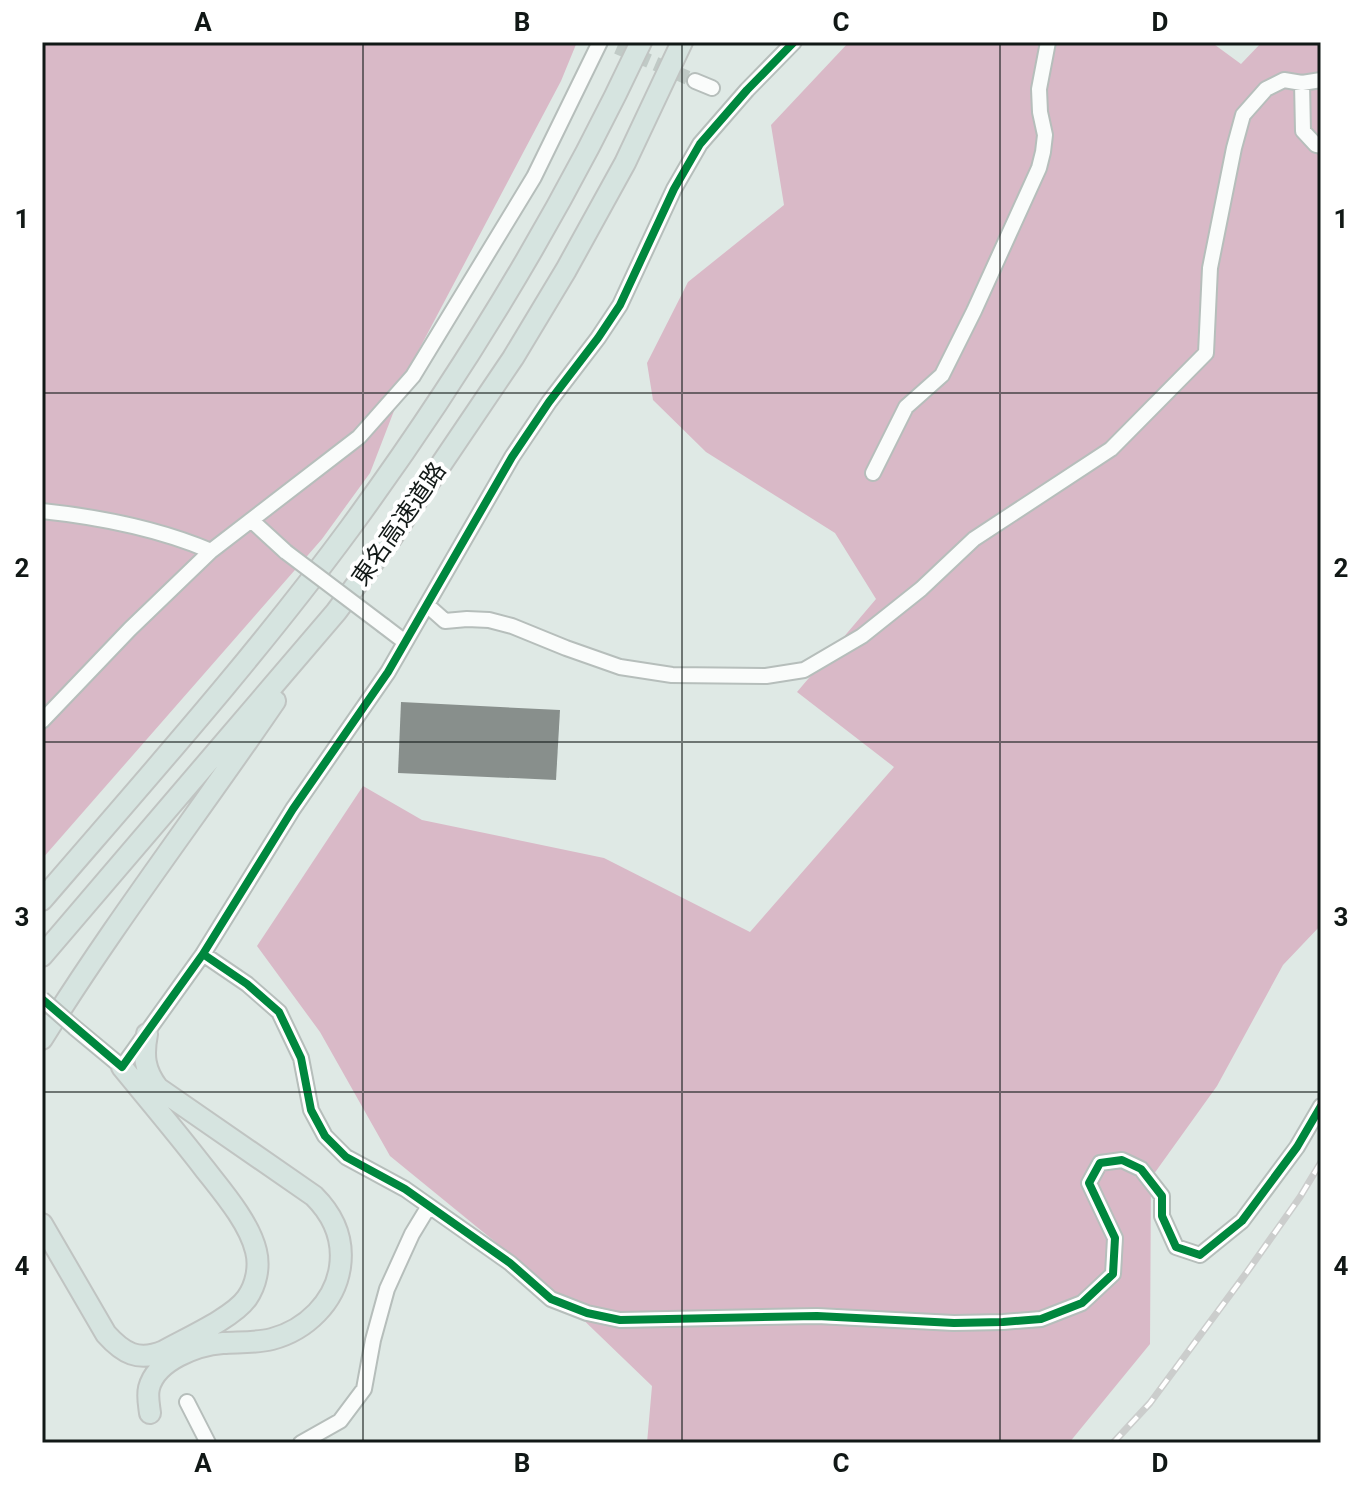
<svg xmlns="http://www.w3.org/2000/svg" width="1363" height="1485" viewBox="0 0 1363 1485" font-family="Roboto,'Noto Sans JP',sans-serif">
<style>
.forest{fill:#d9b9c7}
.building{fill:#888f8c}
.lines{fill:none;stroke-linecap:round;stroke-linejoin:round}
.minor-tunnel{stroke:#c0cac6;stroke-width:14;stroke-dasharray:14 7;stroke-linecap:butt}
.minor-casing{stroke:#b6bebb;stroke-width:18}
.highway-casing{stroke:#c0c4c2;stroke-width:24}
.minor{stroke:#fafcfb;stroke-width:14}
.highway{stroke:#d6e4e0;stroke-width:20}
.rail-casing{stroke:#cbcdcc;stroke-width:7}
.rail{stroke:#fff;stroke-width:4;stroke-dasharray:12;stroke-linecap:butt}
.minor-bridge-casing{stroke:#b6bebb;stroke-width:18;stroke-linecap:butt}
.minor-bridge{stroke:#fafcfb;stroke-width:14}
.cycleway-casing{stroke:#fff;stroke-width:13}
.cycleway{stroke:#00873e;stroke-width:8}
.grid{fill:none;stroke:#111816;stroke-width:2;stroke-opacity:0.55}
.labels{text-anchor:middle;stroke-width:8;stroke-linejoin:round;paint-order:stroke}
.street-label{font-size:24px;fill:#111816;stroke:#fff}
.neatline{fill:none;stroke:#111816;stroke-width:3}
.grid-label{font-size:26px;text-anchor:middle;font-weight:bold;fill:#111816}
</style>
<rect width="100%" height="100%" fill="#dfe9e5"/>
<path class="forest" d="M 42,42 L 577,42 L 561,81 L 414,359 L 370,473 L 322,539 L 42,859 Z
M 849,42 L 1211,42 L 1241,64 L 1262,42 L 1321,42 L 1321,925 L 1283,965 L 1217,1086 L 1151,1178 L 1150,1344 L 1069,1443 L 647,1443 L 652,1386 L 543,1281 L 390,1156 L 320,1032 L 257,946 L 363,786 L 422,820 L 604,858 L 750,932 L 894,767 L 797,692 L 876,599 L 835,533 L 706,452 L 653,400 L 647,363 L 688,282 L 784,205 L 771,125 Z"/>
<path class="building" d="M 401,702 L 560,710 L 556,780 L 398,773 Z"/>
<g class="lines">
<path class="minor-tunnel" d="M 617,47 L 695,81"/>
<g class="minor-casing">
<path id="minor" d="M 695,81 L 712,88
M 1302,83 L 1303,131 L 1316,145 L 1321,146
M 873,473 L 906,407 L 942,375 L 974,311 L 1039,168 L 1043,152 L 1045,135 L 1040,112 L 1039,89 L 1048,42
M 42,511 C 99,517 157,528 211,551
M 251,520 L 286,552
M 427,605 L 445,621 L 467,619 L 489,620 L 512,626 L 566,648 L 620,667 L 672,675 L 766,676 L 804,670 L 862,636 L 921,589 L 974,539 L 1111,449 L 1206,353 L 1210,268 L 1234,148 L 1243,115 L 1266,89 L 1284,80 L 1302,83 L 1321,80
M 384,626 L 405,642
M 42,721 L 130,629 L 211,551 L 359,437 L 413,376 L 534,177 L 600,42
M 203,954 L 247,984 L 279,1012 L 301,1058 L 311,1110 L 325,1136 L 346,1157 L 405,1189 L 510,1263 L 551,1299 L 587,1313 L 620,1320 L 817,1316 L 954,1323 L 1003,1322 L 1041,1319 L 1082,1303 L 1113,1274 L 1115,1238 L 1089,1183 L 1100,1163 L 1122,1160 L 1141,1169 L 1162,1196 L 1162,1216 L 1176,1247 L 1200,1255 L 1242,1221 L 1297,1147 L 1321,1106
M 75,1028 L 122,1067 L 203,954 L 293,809 L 388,672 L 512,457 L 549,402 L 598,338 L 620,305 L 674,189 L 700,144 L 747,90 L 794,42
M 187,1402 L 208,1443
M 301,1443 L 340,1421 L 364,1389 L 373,1340 L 387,1289 L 412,1234 L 429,1206"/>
</g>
<g class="highway-casing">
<path id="highway" d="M 42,900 C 147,778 255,657 350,528 C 462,375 561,213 641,42
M 42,956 L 336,612 L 392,537 L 513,358 L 566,270 L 625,163 L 682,42
M 147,1034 C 143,1055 144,1070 158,1088 L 314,1196 C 333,1215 344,1239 340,1267 C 335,1302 306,1330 272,1339 C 256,1343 240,1342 223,1343 C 197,1345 156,1360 149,1388 C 147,1396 149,1405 150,1413
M 42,1039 C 114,923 198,814 275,701
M 42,1224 L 106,1334 C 123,1353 138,1362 164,1351 C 185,1339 233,1318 247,1298 C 256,1285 260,1267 256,1251 C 249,1222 222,1191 204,1168 C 177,1133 149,1100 122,1067"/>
</g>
<use href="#minor" class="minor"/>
<use href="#highway" class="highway"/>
<g class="rail-casing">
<path id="rail" d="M 1113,1443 L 1150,1403 L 1247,1272 L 1300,1197 L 1321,1162"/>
</g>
<use href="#rail" class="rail"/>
<g class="minor-bridge-casing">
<path id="minor-bridge" d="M 286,552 L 384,626
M 42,999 L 75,1028"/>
</g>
<use href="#minor-bridge" class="minor-bridge"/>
<g class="cycleway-casing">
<path id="cycleway" d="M 203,954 L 247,984 L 279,1012 L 301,1058 L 311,1110 L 325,1136 L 346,1157 L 405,1189 L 510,1263 L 551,1299 L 587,1313 L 620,1320 L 817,1316 L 954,1323 L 1003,1322 L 1041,1319 L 1082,1303 L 1113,1274 L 1115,1238 L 1089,1183 L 1100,1163 L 1122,1160 L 1141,1169 L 1162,1196 L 1162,1216 L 1176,1247 L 1200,1255 L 1242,1221 L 1297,1147 L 1321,1106
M 42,999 L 122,1067 L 203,954 L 293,809 L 388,672 L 512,457 L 549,402 L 598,338 L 620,305 L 674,189 L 700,144 L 747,90 L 794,42"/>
</g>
<use href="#cycleway" class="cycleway"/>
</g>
<path class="grid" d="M 363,42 L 363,1443M 682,42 L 682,1443M 1000,42 L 1000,1443M 42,393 L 1321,393M 42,742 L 1321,742M 42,1092 L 1321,1092"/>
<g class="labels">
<g class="street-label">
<text transform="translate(399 524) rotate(-55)" y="8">東名高速道路</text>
</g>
</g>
<rect width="1363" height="1485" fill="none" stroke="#ffffff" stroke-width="88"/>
<rect x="44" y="44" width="1275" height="1397" class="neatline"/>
<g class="grid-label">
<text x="203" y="31">A</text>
<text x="522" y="31">B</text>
<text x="841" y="31">C</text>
<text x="1160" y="31">D</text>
<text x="22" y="228">1</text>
<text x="1341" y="228">1</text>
<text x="22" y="577">2</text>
<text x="1341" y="577">2</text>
<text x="22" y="926">3</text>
<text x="1341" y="926">3</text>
<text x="22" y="1275">4</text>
<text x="1341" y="1275">4</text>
<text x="203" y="1472">A</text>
<text x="522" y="1472">B</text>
<text x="841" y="1472">C</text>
<text x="1160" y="1472">D</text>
</g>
</svg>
